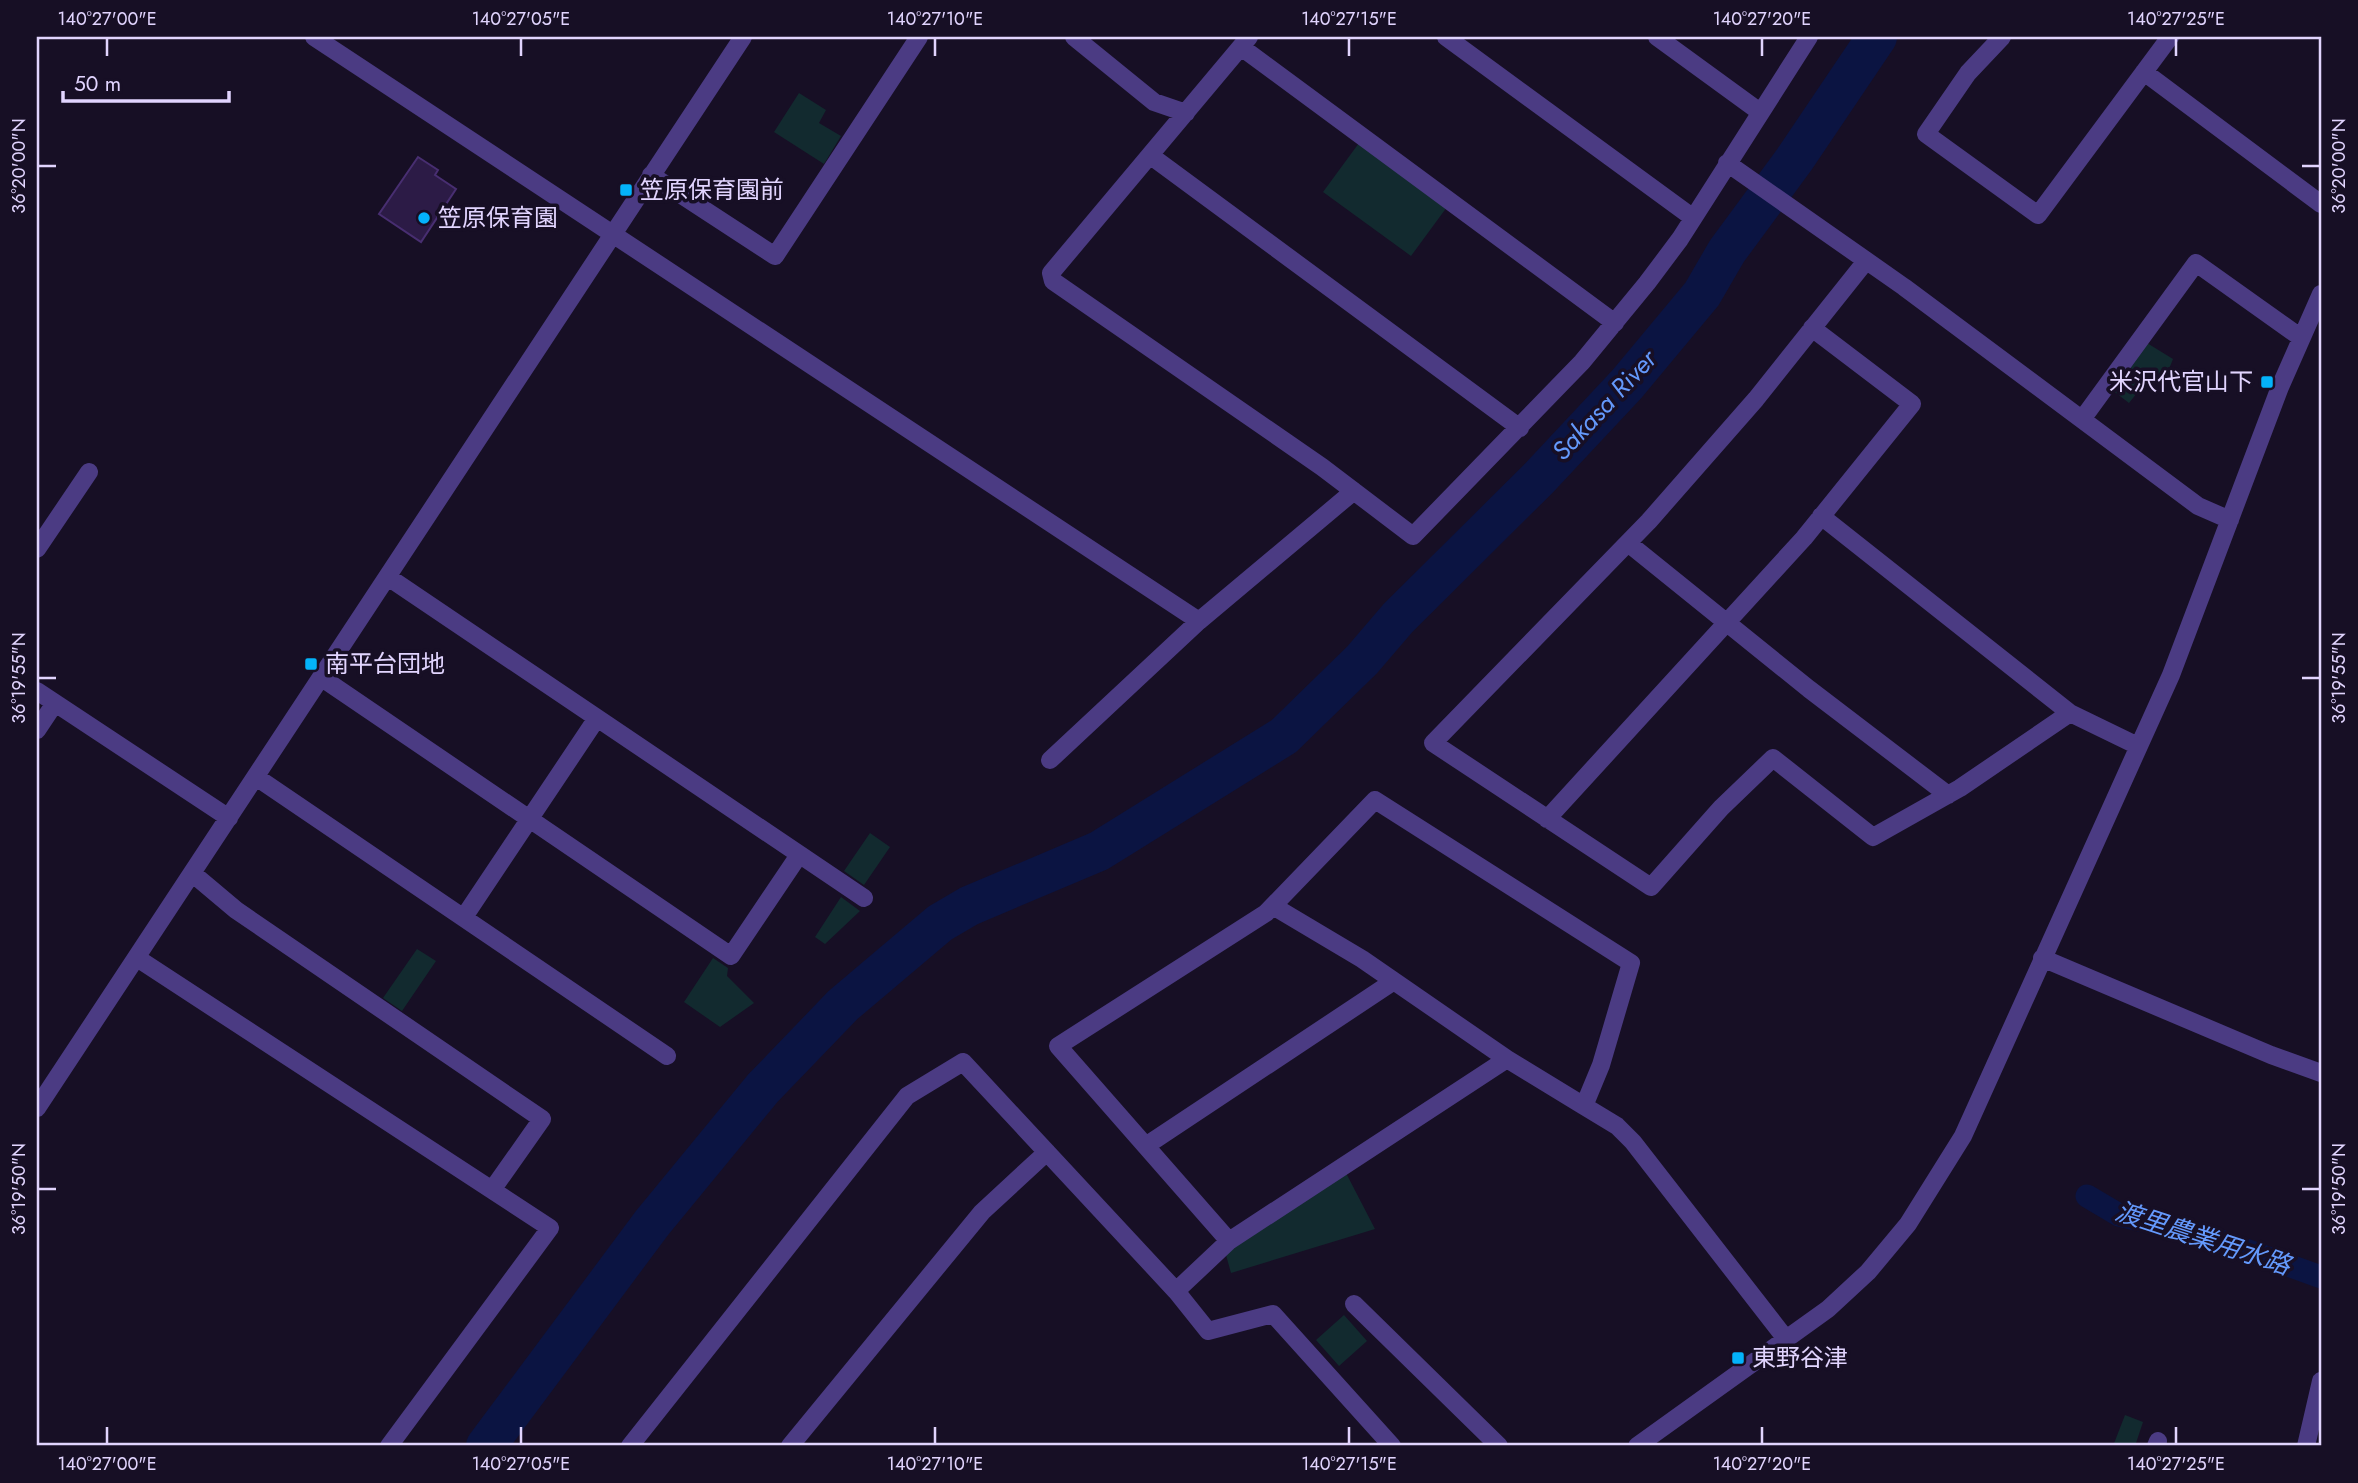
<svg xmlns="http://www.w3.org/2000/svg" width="2358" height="1483" viewBox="0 0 2358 1483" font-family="Jost,'Noto Sans JP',sans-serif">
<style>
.green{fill:#122a2f}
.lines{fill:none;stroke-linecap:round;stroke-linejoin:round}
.canal{stroke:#0b1442;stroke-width:23}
.river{stroke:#0b1442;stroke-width:40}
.building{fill:#2c1b46;stroke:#482e71;stroke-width:2}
.minor{stroke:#4b3b83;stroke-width:18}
.ticks{fill:none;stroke:#e1d4fe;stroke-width:2.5}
.poi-dot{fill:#04b3fa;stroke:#170f25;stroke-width:2.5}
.labels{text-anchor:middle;stroke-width:7;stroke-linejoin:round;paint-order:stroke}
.poi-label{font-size:24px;fill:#e1d4fe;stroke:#170f25;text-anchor:start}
.water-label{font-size:26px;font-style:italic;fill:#6499fc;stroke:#170f25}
.neatline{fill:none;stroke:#e1d4fe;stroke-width:2.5}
.ticks-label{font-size:18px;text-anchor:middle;fill:#e1d4fe}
</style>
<rect width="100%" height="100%" fill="#170f25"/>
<path class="green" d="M 799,93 L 826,110 L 819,123 L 841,136 L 824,164 L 774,132 Z
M 1359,143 L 1447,207 L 1411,256 L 1323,192 Z
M 2147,343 L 2173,359 L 2163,384 L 2145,383 L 2129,403 L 2112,390 Z
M 870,833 L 890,847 L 864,885 L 844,871 Z
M 841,897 L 860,911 L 825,944 L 815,937 Z
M 417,949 L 436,961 L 402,1011 L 383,998 Z
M 713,958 L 728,968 L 727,976 L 754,1003 L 720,1027 L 684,1002 Z
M 1346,1173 L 1375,1229 L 1231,1273 L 1226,1255 L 1247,1236 Z
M 1344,1315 L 1367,1341 L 1339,1366 L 1316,1340 Z
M 2125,1415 L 2143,1422 L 2135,1446 L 2113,1446 Z"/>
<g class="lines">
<path class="canal" d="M 2087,1196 L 2119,1215 L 2210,1237 L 2321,1277"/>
<path class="river" d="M 486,1446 L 652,1223 L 763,1088 L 843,1005 L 940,923 L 969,906 L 1099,851 L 1284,736 L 1362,660 L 1398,618 L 1538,479 L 1627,384 L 1702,294 L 1727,251 L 1794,160 L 1877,37"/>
</g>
<path class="building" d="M 418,157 L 438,170 L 435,175 L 456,189 L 421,242 L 379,214 Z"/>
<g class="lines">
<path class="minor" d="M 314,37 L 1199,621
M 1074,37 L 1154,102 L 1186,113
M 1249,37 L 1051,273 L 1053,281 L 1322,467 L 1413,536 L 1582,362 L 1647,283 L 1680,239 L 1809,37
M 1446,37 L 1692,217
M 1657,37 L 1760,112
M 2002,37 L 1968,73 L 1926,134 L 2038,215 L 2170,37
M 1241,47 L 1615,323
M 2144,72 L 2321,204
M 1151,156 L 1520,428
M 1727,163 L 1904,287 L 2198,506 L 2230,520
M 651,175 L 775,256 L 919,37
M 1866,261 L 1756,399 L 1649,521 L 1433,743 L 1651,887 L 1721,808 L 1773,758 L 1873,837 L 1960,788 L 2070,713 L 2138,746
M 2083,418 L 2196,263 L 2300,337
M 1821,516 L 2070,713
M 1628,543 L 1809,689 L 1948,795
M 37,549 L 89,472
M 388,577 L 864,898
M 322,678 L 731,956 L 799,855
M 37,691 L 229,818
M 37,730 L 55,703
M 1050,760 L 1199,621 L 1354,491
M 256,777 L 667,1056
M 1547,819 L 1804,538 L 1912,404 L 1812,328
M 192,873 L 236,910 L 542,1119 L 492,1190
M 1273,906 L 1362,959 L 1507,1059
M 464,917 L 597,718
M 137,958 L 550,1228 L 389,1446
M 2042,958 L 2271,1055 L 2321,1073
M 1584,1106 L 1507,1059 L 1229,1241 L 1058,1046 L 1266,913 L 1375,800 L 1631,963 L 1601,1065 L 1584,1106 L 1617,1126 L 1633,1142 L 1786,1339
M 37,1108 L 743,37
M 1147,1145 L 1394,981
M 1176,1291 L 1229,1241
M 1354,1304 L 1499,1446
M 630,1446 L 907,1096 L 963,1062 L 1176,1291 L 1208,1331 L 1273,1314 L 1392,1446
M 790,1446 L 982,1212 L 1047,1152
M 1637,1446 L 1828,1309 L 1868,1272 L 1908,1224 L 1963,1136 L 2171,675 L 2280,387 L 2321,294
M 2156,1446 L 2158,1441
M 2306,1446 L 2321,1381"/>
</g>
<path class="ticks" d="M 107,38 L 107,56M 521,38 L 521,56M 935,38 L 935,56M 1349,38 L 1349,56M 1762,38 L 1762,56M 2176,38 L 2176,56M 38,166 L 56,166M 2302,166 L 2320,166M 38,678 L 56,678M 2302,678 L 2320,678M 38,1189 L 56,1189M 2302,1189 L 2320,1189M 107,1427 L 107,1444M 521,1427 L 521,1444M 935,1427 L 935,1444M 1349,1427 L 1349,1444M 1762,1427 L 1762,1444M 2176,1427 L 2176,1444"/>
<g class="poi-dot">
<rect x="619" y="183" width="14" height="14" rx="3.5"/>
<circle cx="424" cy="218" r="7"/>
<rect x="2260" y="375" width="14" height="14" rx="3.5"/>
<rect x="304" y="657" width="14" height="14" rx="3.5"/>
<rect x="1731" y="1351" width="14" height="14" rx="3.5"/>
</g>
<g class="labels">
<g class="poi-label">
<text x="640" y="198">笠原保育園前</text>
<text x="438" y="226">笠原保育園</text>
<text x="2253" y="390" text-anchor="end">米沢代官山下</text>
<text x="325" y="672">南平台団地</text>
<text x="1752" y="1366">東野谷津</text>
</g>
<g class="water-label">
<text transform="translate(1604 405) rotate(-47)" y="9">Sakasa River</text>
<text transform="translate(2203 1238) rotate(18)" y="9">渡里農業用水路</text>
</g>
</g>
<rect width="2358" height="1483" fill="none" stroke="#170f25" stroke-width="77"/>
<path d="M63 91v10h166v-10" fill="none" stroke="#e1d4fe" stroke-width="3.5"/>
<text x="74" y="91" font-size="21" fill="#e1d4fe" stroke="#170f25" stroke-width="5" paint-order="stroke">50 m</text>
<rect x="38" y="38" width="2282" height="1406" class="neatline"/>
<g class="ticks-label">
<text x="107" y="25">140°27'00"E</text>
<text x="521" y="25">140°27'05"E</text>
<text x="935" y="25">140°27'10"E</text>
<text x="1349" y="25">140°27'15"E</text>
<text x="1762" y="25">140°27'20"E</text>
<text x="2176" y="25">140°27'25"E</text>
<text transform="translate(19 166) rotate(-90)" y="6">36°20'00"N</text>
<text transform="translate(2339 166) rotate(-90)" y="6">36°20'00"N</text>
<text transform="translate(19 678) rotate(-90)" y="6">36°19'55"N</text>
<text transform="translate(2339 678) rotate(-90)" y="6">36°19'55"N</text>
<text transform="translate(19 1189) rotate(-90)" y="6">36°19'50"N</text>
<text transform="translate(2339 1189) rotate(-90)" y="6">36°19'50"N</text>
<text x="107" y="1470">140°27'00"E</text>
<text x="521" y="1470">140°27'05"E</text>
<text x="935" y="1470">140°27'10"E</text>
<text x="1349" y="1470">140°27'15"E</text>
<text x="1762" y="1470">140°27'20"E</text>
<text x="2176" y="1470">140°27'25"E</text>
</g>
</svg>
